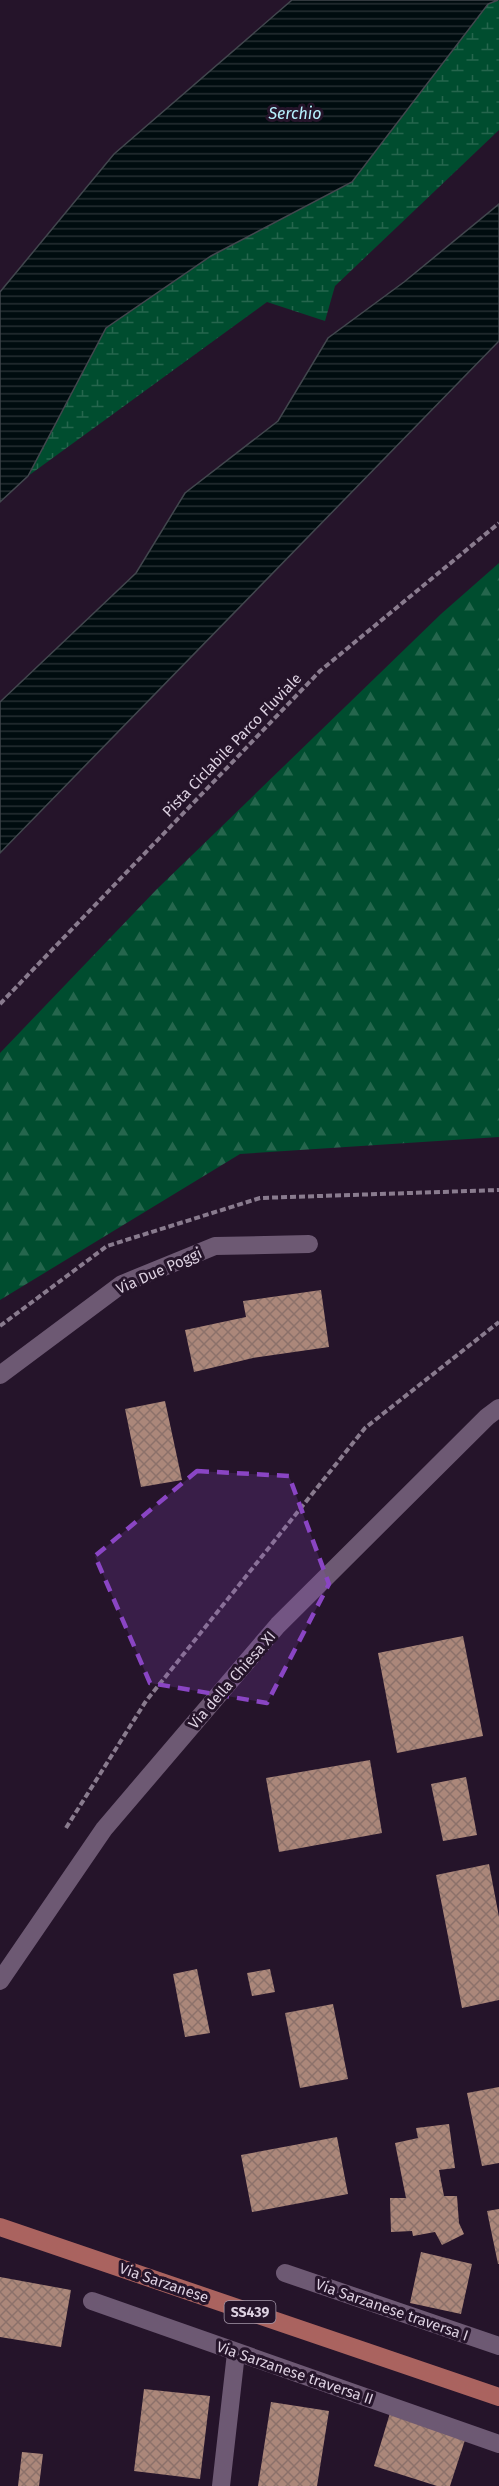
<svg xmlns="http://www.w3.org/2000/svg" width="499" height="2486" viewBox="0 0 499 2486" font-family="'Fira Sans',sans-serif">
<style>
.forest{fill:url(#forest-firs)}
.wetland{fill:url(#wetland-marsh)}
.water{fill:url(#water-rules);stroke:#42474e;stroke-width:1.5}
.building{fill:url(#building-cross-hatch)}
.lines{fill:none;stroke-linecap:round;stroke-linejoin:round}
.path{stroke:#897b8e;stroke-width:4;stroke-dasharray:6 3;stroke-linecap:butt}
.service{stroke:#6d5973;stroke-width:18}
.minor{stroke:#6d5973;stroke-width:18}
.primary{stroke:#aa635f;stroke-width:18}
.marked{fill:#8a45c4;fill-opacity:0.2;stroke:#8a45c4;stroke-width:4.5;stroke-dasharray:12 8;stroke-linejoin:round}
.labels{text-anchor:middle;stroke-width:6;stroke-linejoin:round;paint-order:stroke}
.shield{fill:#25142a;stroke:#a598a9;stroke-width:1.5}
.shield-label{font-size:14px;font-weight:bold;fill:#dcd0e0}
.street-label{font-size:15px;fill:#dcd0e0;stroke:#25142a}
.water-label{font-size:16px;font-style:italic;fill:#b6f0fd;stroke:#25142a}
</style>
<defs>
<pattern id="forest-firs" width="22" height="20" patternUnits="userSpaceOnUse" patternTransform="scale(1.5)"><rect width="22" height="20" fill="#004d2f"/><path d="M5 1l3.5 6h-7zM16 11l3.5 6h-7z" fill="#25664d"/></pattern>
<pattern id="wetland-marsh" width="20" height="14" patternUnits="userSpaceOnUse" patternTransform="scale(1.5)"><rect width="20" height="14" fill="#004d2f"/><path d="M1 5h8M5 5V1M11 12h8M15 12V8" fill="none" stroke="#25664d"/></pattern>
<pattern id="water-rules" width="6" height="5" patternUnits="userSpaceOnUse" patternTransform="scale(1.5)"><rect width="6" height="5" fill="#000c0f"/><path d="M0 2.5h6" fill="none" stroke="#252e32"/></pattern>
<pattern id="building-cross-hatch" width="8" height="8" patternUnits="userSpaceOnUse" patternTransform="scale(1.5)"><rect width="8" height="8" fill="#ab877a"/><path d="M0 0l8 8M0 8l8-8" fill="none" stroke="#8c716a"/></pattern>
</defs>
<rect width="100%" height="100%" fill="#25142a"/>
<path class="forest" d="M 499,563 L 499,1137 L 240,1154 L 0,1300 L 0,1053 L 157,889 L 441,614 Z"/>
<path class="wetland" d="M 499,0 L 499,130 L 335,286 L 325,321 L 267,302 L 28,476 L 106,328 L 211,256 L 488,4 Z"/>
<path class="water" d="M 292,0 L 498,0 L 488,4 L 352,182 L 211,256 L 106,328 L 28,476 L 0,502 L 0,292 L 114,154 Z
M 499,204 L 499,341 L 0,853 L 0,702 L 136,573 L 185,493 L 278,421 L 328,338 L 404,282 Z"/>
<path class="building" d="M 321,1290 L 329,1347 L 253,1358 L 194,1372 L 185,1330 L 246,1317 L 243,1301 Z
M 165,1401 L 182,1480 L 141,1487 L 125,1409 Z
M 463,1636 L 483,1736 L 397,1753 L 378,1653 Z
M 370,1760 L 382,1833 L 279,1852 L 266,1778 Z
M 466,1777 L 477,1835 L 443,1841 L 431,1784 Z
M 489,1864 L 499,1917 L 499,2000 L 462,2008 L 436,1875 Z
M 197,1969 L 210,2033 L 185,2037 L 173,1974 Z
M 270,1969 L 275,1992 L 252,1996 L 247,1973 Z
M 333,2004 L 348,2079 L 300,2088 L 285,2013 Z
M 499,2087 L 499,2163 L 482,2166 L 467,2093 Z
M 449,2124 L 455,2168 L 439,2170 L 444,2196 L 457,2196 L 459,2223 L 464,2234 L 442,2245 L 435,2232 L 413,2236 L 412,2231 L 391,2232 L 390,2198 L 406,2198 L 395,2143 L 418,2138 L 416,2128 Z
M 337,2137 L 348,2194 L 252,2212 L 241,2155 Z
M 499,2209 L 499,2264 L 498,2264 L 487,2211 Z
M 421,2252 L 472,2264 L 461,2314 L 410,2303 Z
M 0,2277 L 71,2290 L 61,2347 L 0,2337 Z
M 144,2389 L 210,2396 L 200,2479 L 134,2471 Z
M 271,2402 L 329,2411 L 317,2486 L 258,2486 Z
M 390,2413 L 466,2437 L 450,2486 L 437,2486 L 374,2466 Z
M 22,2452 L 43,2454 L 39,2486 L 18,2486 Z"/>
<g class="lines">
<path class="path" d="M 0,1004 L 320,671 L 499,523
M 0,1326 L 107,1246 L 260,1198 L 499,1190
M 66,1828 L 146,1701 L 365,1428 L 499,1322"/>
<path class="service" d="M 221,2486 L 236,2353"/>
<path class="minor" d="M 0,1375 L 122,1284 L 215,1246 L 309,1244
M 0,1981 L 104,1829 L 278,1625 L 487,1417 L 499,1408
M 285,2273 L 499,2346
M 92,2301 L 499,2444"/>
<path class="primary" d="M 0,2227 L 499,2397"/>
</g>
<path class="marked" d="M 197,1471 L 289,1476 L 329,1584 L 267,1703 L 150,1683 L 95,1556 Z"/>
<g class="labels">
<rect class="shield" x="224.5" y="2301" width="51" height="22" rx="4.5"/>
<g class="shield-label">
<text x="250" y="2317">SS439</text>
</g>
<g class="street-label">
<text transform="translate(232 745) rotate(-46)" y="5">Pista Ciclabile Parco Fluviale</text>
<text transform="translate(159 1271) rotate(-24)" y="5">Via Due Poggi</text>
<text transform="translate(232 1680) rotate(-49)" y="5">Via della Chiesa XI</text>
<text transform="translate(164 2283) rotate(19)" y="5">Via Sarzanese</text>
<text transform="translate(392 2310) rotate(19)" y="5">Via Sarzanese traversa I</text>
<text transform="translate(295 2373) rotate(19)" y="5">Via Sarzanese traversa II</text>
</g>
<g class="water-label">
<text x="295" y="119">Serchio</text>
</g>
</g>
</svg>
